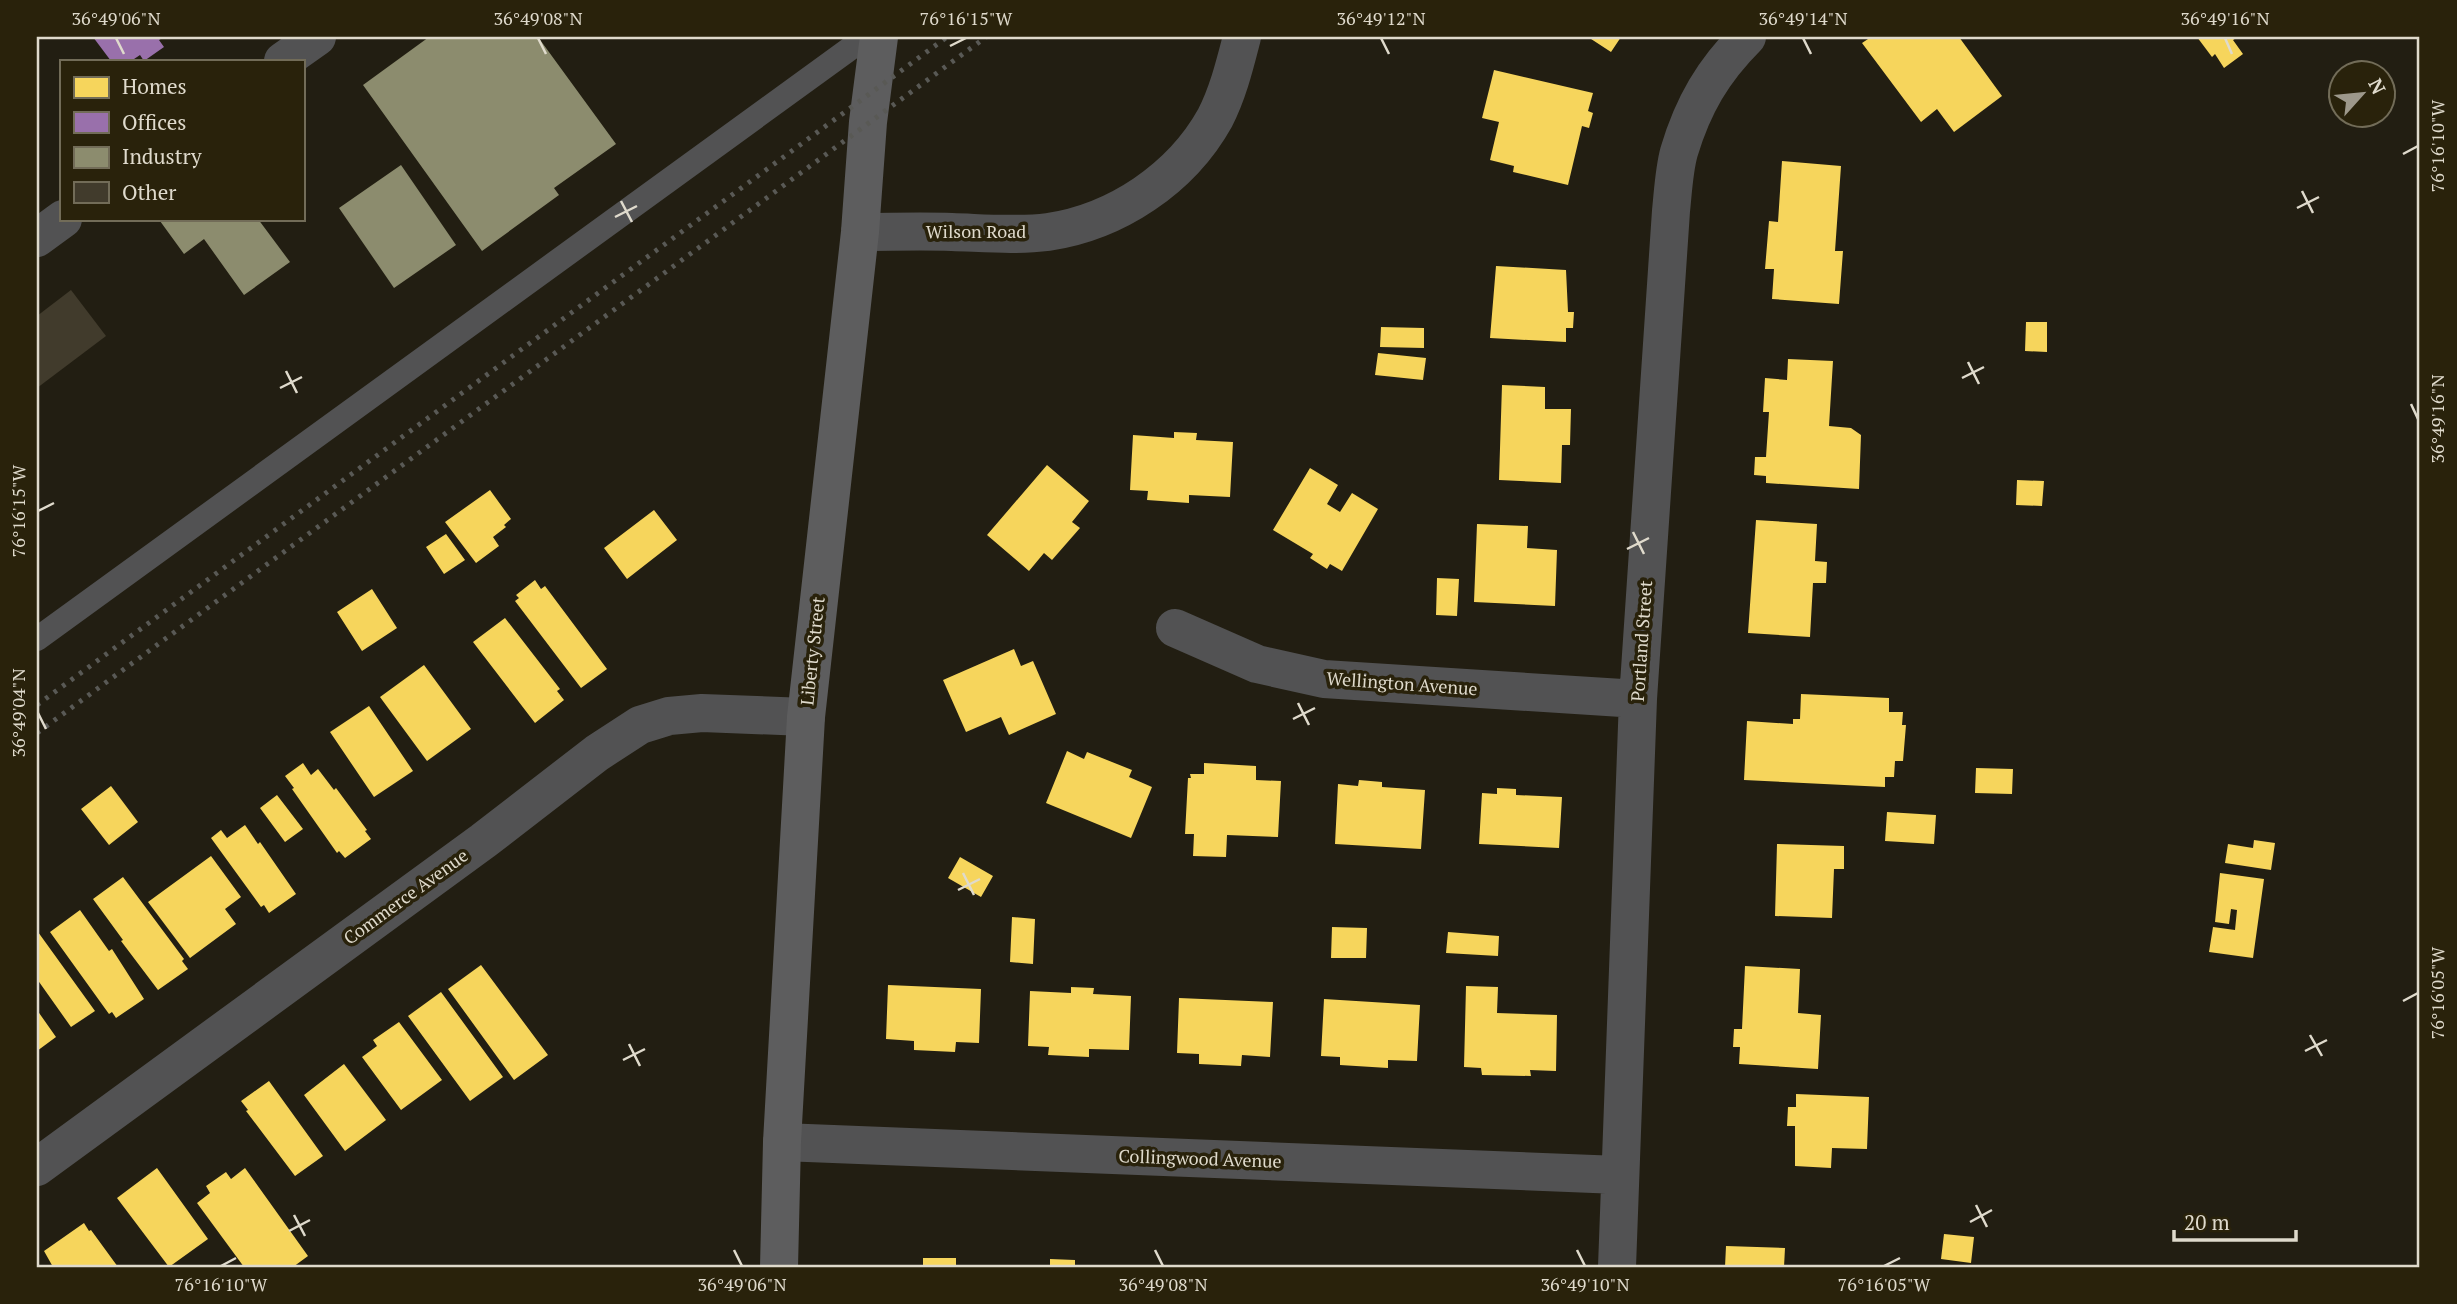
<svg xmlns="http://www.w3.org/2000/svg" width="2457" height="1304" viewBox="0 0 2457 1304" font-family="'PT Serif',serif">
<style>
.homes{fill:#f6d55c}
.offices{fill:#9970ab}
.industry{fill:#8c8c6e}
.building{fill:#413b2c}
.lines{fill:none;stroke-linecap:round;stroke-linejoin:round}
.service{stroke:#525253;stroke-width:24}
.minor{stroke:#525253;stroke-width:38}
.secondary{stroke:#5d5d5e;stroke-width:38}
.rail{stroke:#595955;stroke-width:5;stroke-dasharray:3.5 7;stroke-linecap:butt}
.ticks{fill:none;stroke:#dfdacc;stroke-width:2.5}
.labels{text-anchor:middle;stroke-width:7;stroke-linejoin:round;paint-order:stroke}
.street-label{font-size:18px;fill:#dfdacc;stroke:#29220b}
.neatline{fill:none;stroke:#dfdacc;stroke-width:2.5}
.ticks-label{font-size:18px;text-anchor:middle;fill:#dfdacc}
</style>
<rect width="100%" height="100%" fill="#221e12"/>
<path class="homes" d="M 1588,37 L 1621,37 L 1611,52 Z
M 1871,37 L 1959,37 L 2002,96 L 1954,132 L 1937,109 L 1921,122 L 1862,43 Z
M 2197,37 L 2238,37 L 2233,40 L 2243,54 L 2224,68 L 2215,54 L 2212,57 Z
M 1494,70 L 1593,93 L 1588,111 L 1593,113 L 1589,128 L 1582,126 L 1568,185 L 1513,172 L 1514,166 L 1490,160 L 1499,122 L 1482,118 Z
M 1782,161 L 1841,166 L 1835,251 L 1843,251 L 1839,304 L 1772,299 L 1774,269 L 1765,269 L 1769,221 L 1778,222 Z
M 1496,266 L 1566,270 L 1568,312 L 1574,312 L 1573,328 L 1566,328 L 1566,342 L 1490,338 Z
M 2026,322 L 2047,322 L 2047,352 L 2025,351 Z
M 1381,327 L 1424,328 L 1424,348 L 1380,347 Z
M 1378,353 L 1426,358 L 1423,380 L 1375,375 Z
M 1788,359 L 1833,361 L 1829,426 L 1851,428 L 1861,435 L 1859,489 L 1766,483 L 1766,476 L 1754,475 L 1755,457 L 1766,457 L 1769,412 L 1763,412 L 1765,378 L 1787,380 Z
M 1502,385 L 1545,387 L 1545,409 L 1571,409 L 1570,445 L 1562,445 L 1561,483 L 1499,480 Z
M 1174,432 L 1197,433 L 1196,440 L 1233,442 L 1230,497 L 1189,495 L 1189,503 L 1147,500 L 1148,491 L 1130,490 L 1133,435 L 1174,438 Z
M 1047,465 L 1089,501 L 1072,522 L 1080,528 L 1052,560 L 1044,553 L 1029,571 L 987,535 Z
M 1310,468 L 1338,485 L 1327,504 L 1340,512 L 1352,493 L 1378,509 L 1342,571 L 1330,564 L 1327,569 L 1310,558 L 1313,554 L 1273,530 Z
M 2017,480 L 2044,481 L 2042,506 L 2016,505 Z
M 490,490 L 511,519 L 504,525 L 506,527 L 493,537 L 499,546 L 476,563 L 445,522 Z
M 654,510 L 677,540 L 627,579 L 604,548 Z
M 1756,520 L 1817,524 L 1815,561 L 1827,562 L 1826,583 L 1813,583 L 1810,637 L 1748,633 Z
M 1477,524 L 1528,526 L 1527,548 L 1557,550 L 1555,606 L 1474,602 Z
M 446,534 L 465,560 L 444,574 L 426,547 Z
M 1437,578 L 1459,579 L 1457,616 L 1436,615 Z
M 535,580 L 541,589 L 545,586 L 607,669 L 581,688 L 515,601 L 519,598 L 516,595 Z
M 372,589 L 397,628 L 362,651 L 337,612 Z
M 505,618 L 560,689 L 557,691 L 564,700 L 535,723 L 473,642 Z
M 1014,649 L 1021,666 L 1033,661 L 1056,714 L 1009,735 L 1001,717 L 966,732 L 943,680 Z
M 424,665 L 471,729 L 427,761 L 380,697 Z
M 1801,694 L 1889,698 L 1889,712 L 1903,712 L 1902,725 L 1906,725 L 1903,761 L 1895,761 L 1894,777 L 1885,777 L 1885,787 L 1744,780 L 1747,721 L 1793,724 L 1793,719 L 1800,719 Z
M 369,706 L 413,771 L 374,797 L 330,732 Z
M 1067,751 L 1084,759 L 1087,752 L 1132,770 L 1129,777 L 1152,787 L 1131,838 L 1046,803 Z
M 303,763 L 311,775 L 318,769 L 334,790 L 336,788 L 367,830 L 365,831 L 371,839 L 345,858 L 339,851 L 337,853 L 292,789 L 294,788 L 285,776 Z
M 1204,763 L 1256,766 L 1256,780 L 1281,781 L 1278,837 L 1227,835 L 1226,857 L 1193,856 L 1194,834 L 1185,834 L 1188,778 L 1191,778 L 1190,774 L 1204,774 Z
M 1976,768 L 2013,769 L 2012,794 L 1975,793 Z
M 1359,780 L 1382,782 L 1382,787 L 1425,790 L 1421,849 L 1335,844 L 1338,784 L 1358,786 Z
M 111,786 L 138,822 L 109,845 L 81,809 Z
M 1497,788 L 1516,789 L 1516,795 L 1562,797 L 1559,848 L 1479,844 L 1482,793 L 1497,794 Z
M 277,795 L 303,829 L 285,842 L 260,808 Z
M 1887,812 L 1936,815 L 1934,844 L 1885,841 Z
M 245,825 L 258,844 L 260,842 L 296,894 L 269,913 L 264,905 L 261,907 L 211,838 L 221,830 L 227,838 Z
M 2254,840 L 2275,843 L 2271,870 L 2225,863 L 2228,844 L 2253,848 Z
M 1777,844 L 1844,846 L 1844,869 L 1834,869 L 1832,918 L 1775,916 Z
M 211,856 L 241,897 L 225,909 L 236,924 L 190,958 L 148,902 Z
M 960,857 L 993,876 L 981,897 L 948,878 Z
M 2220,873 L 2264,879 L 2253,958 L 2209,952 L 2213,927 L 2235,930 L 2237,910 L 2231,909 L 2229,924 L 2215,922 Z
M 123,877 L 184,959 L 182,961 L 188,969 L 158,990 L 121,941 L 123,940 L 93,899 Z
M 80,910 L 109,951 L 112,949 L 144,999 L 116,1018 L 112,1012 L 109,1014 L 50,932 Z
M 1012,917 L 1035,919 L 1033,964 L 1010,962 Z
M 1332,927 L 1367,928 L 1366,958 L 1331,958 Z
M 38,932 L 95,1011 L 71,1027 L 37,979 Z
M 1448,932 L 1499,936 L 1498,956 L 1446,953 Z
M 481,965 L 548,1055 L 514,1080 L 448,989 Z
M 1745,966 L 1800,969 L 1798,1013 L 1821,1015 L 1818,1069 L 1739,1064 L 1740,1047 L 1733,1047 L 1734,1029 L 1742,1029 Z
M 888,985 L 981,989 L 979,1043 L 956,1042 L 955,1052 L 914,1050 L 914,1041 L 886,1039 Z
M 1466,986 L 1498,987 L 1497,1013 L 1557,1015 L 1556,1071 L 1530,1070 L 1531,1076 L 1482,1075 L 1481,1068 L 1464,1067 Z
M 1071,987 L 1094,988 L 1093,994 L 1131,996 L 1129,1050 L 1089,1049 L 1089,1057 L 1048,1055 L 1049,1047 L 1028,1046 L 1030,991 L 1071,993 Z
M 441,992 L 503,1077 L 470,1101 L 408,1016 Z
M 1179,998 L 1273,1002 L 1270,1057 L 1242,1055 L 1241,1066 L 1199,1064 L 1199,1054 L 1177,1053 Z
M 1324,999 L 1420,1005 L 1417,1061 L 1388,1060 L 1388,1068 L 1340,1065 L 1340,1057 L 1321,1056 Z
M 37,1010 L 56,1037 L 37,1051 Z
M 399,1022 L 442,1080 L 401,1110 L 362,1057 L 377,1046 L 373,1040 Z
M 344,1064 L 386,1120 L 345,1151 L 304,1095 Z
M 269,1081 L 323,1156 L 295,1176 L 246,1111 L 248,1110 L 241,1101 Z
M 1796,1094 L 1869,1097 L 1867,1149 L 1832,1148 L 1831,1168 L 1795,1166 L 1795,1126 L 1787,1126 L 1788,1107 L 1796,1107 Z
M 157,1168 L 208,1239 L 169,1267 L 117,1198 Z
M 245,1168 L 308,1256 L 293,1267 L 244,1267 L 197,1203 L 210,1193 L 206,1186 L 226,1172 L 231,1179 Z
M 84,1223 L 89,1231 L 91,1230 L 118,1267 L 53,1267 L 44,1251 Z
M 1944,1234 L 1974,1237 L 1971,1263 L 1941,1259 Z
M 1726,1246 L 1785,1248 L 1784,1267 L 1725,1267 Z
M 923,1258 L 956,1258 L 956,1267 L 923,1267 Z
M 1050,1259 L 1075,1260 L 1075,1267 L 1050,1267 Z
M 882,1265 L 902,1265 L 902,1267 L 882,1267 Z"/>
<path class="offices" d="M 93,37 L 164,37 L 159,40 L 164,47 L 144,61 L 140,55 L 131,61 L 111,61 Z"/>
<path class="industry" d="M 429,37 L 538,37 L 616,144 L 554,188 L 559,195 L 482,251 L 363,85 Z
M 401,165 L 456,245 L 394,288 L 339,208 Z
M 163,219 L 258,219 L 290,262 L 244,295 L 204,239 L 184,254 L 160,221 Z"/>
<path class="building" d="M 71,290 L 106,336 L 37,388 L 37,316 Z"/>
<g class="lines">
<path class="service" d="M 37,639 L 866,37"/>
<path class="minor" d="M 283,61 L 317,37
M 860,232 C 891,232 921,231 952,232 C 984,233 1016,236 1048,232 C 1116,222 1181,179 1215,118 C 1228,93 1235,64 1242,37
M 37,238 L 63,219
M 1175,628 L 1257,664 L 1324,679 L 1638,699
M 782,1142 L 1619,1175
M 37,1167 L 483,841 L 597,753 L 640,725 L 669,716 L 702,713 L 806,717
M 1617,1267 L 1638,699 L 1671,211 C 1673,192 1674,170 1679,152 C 1693,105 1713,71 1747,37"/>
<path class="secondary" d="M 779,1267 L 782,1142 L 806,717 L 860,232 L 868,122 L 879,37"/>
<path class="rail" d="M 37,705 L 947,37
M 37,733 L 986,37"/>
</g>
<path class="ticks" d="M 116,38 L 124,54M 538,38 L 546,54M 1381,38 L 1389,54M 1803,38 L 1811,54M 2225,38 L 2232,54M 950,46 L 966,38M 2403,154 L 2418,146M 2302,191 L 2313,213M 621,201 L 632,222M 2297,208 L 2319,197M 615,217 L 637,206M 1968,362 L 1979,384M 286,371 L 297,393M 1962,378 L 1984,367M 280,388 L 302,377M 2411,404 L 2418,419M 38,511 L 54,503M 1633,532 L 1644,554M 1627,549 L 1649,538M 1298,703 L 1309,725M 38,713 L 46,729M 1293,719 L 1315,708M 963,873 L 974,895M 958,890 L 980,879M 2403,1001 L 2418,993M 2310,1035 L 2322,1056M 629,1044 L 640,1066M 2305,1051 L 2327,1040M 623,1060 L 645,1049M 1976,1205 L 1987,1227M 294,1215 L 305,1236M 1970,1222 L 1992,1210M 289,1231 L 310,1220M 734,1250 L 742,1266M 1155,1250 L 1163,1266M 1577,1250 L 1585,1266M 221,1266 L 236,1258M 1884,1266 L 1900,1258"/>
<g class="labels">
<g class="street-label">
<text x="976" y="238">Wilson Road</text>
<text transform="translate(1642 641) rotate(-86)" y="6">Portland Street</text>
<text transform="translate(813 651) rotate(-84)" y="6">Liberty Street</text>
<text transform="translate(1402 684) rotate(4)" y="6">Wellington Avenue</text>
<text transform="translate(406 897) rotate(-36)" y="6">Commerce Avenue</text>
<text transform="translate(1200 1159) rotate(2)" y="6">Collingwood Avenue</text>
</g>
</g>
<rect width="2457" height="1304" fill="none" stroke="#29220b" stroke-width="77"/>
<rect x="60" y="60" width="245" height="161" fill="#29220b" stroke="#726c58" stroke-width="2"/>
<rect x="74" y="77" width="35" height="21" fill="#f6d55c" stroke="#726c58" stroke-width="2"/>
<text x="122" y="94" font-size="21" fill="#dfdacc">Homes</text>
<rect x="74" y="112" width="35" height="21" fill="#9970ab" stroke="#726c58" stroke-width="2"/>
<text x="122" y="130" font-size="21" fill="#dfdacc">Offices</text>
<rect x="74" y="147" width="35" height="21" fill="#8c8c6e" stroke="#726c58" stroke-width="2"/>
<text x="122" y="164" font-size="21" fill="#dfdacc">Industry</text>
<rect x="74" y="182" width="35" height="21" fill="#413b2c" stroke="#726c58" stroke-width="2"/>
<text x="122" y="200" font-size="21" fill="#dfdacc">Other</text>
<g transform="translate(2362 94) rotate(63)"><circle r="33" fill="#29220b" stroke="#726c58" stroke-width="2"/>
<path d="M0-5L12 26L0 18L-12 26Z" fill="#9d988b"/>
<text y="-10" font-size="19" font-weight="bold" text-anchor="middle" fill="#dfdacc">N</text>
</g>
<path d="M2174 1230v10h122v-10" fill="none" stroke="#dfdacc" stroke-width="3.5"/>
<text x="2184" y="1230" font-size="21" fill="#dfdacc" stroke="#29220b" stroke-width="5" paint-order="stroke">20 m</text>
<rect x="38" y="38" width="2380" height="1228" class="neatline"/>
<g class="ticks-label">
<text x="116" y="25">36°49'06"N</text>
<text x="538" y="25">36°49'08"N</text>
<text x="966" y="25">76°16'15"W</text>
<text x="1381" y="25">36°49'12"N</text>
<text x="1803" y="25">36°49'14"N</text>
<text x="2225" y="25">36°49'16"N</text>
<text transform="translate(2438 146) rotate(-90)" y="6">76°16'10"W</text>
<text transform="translate(2438 419) rotate(-90)" y="6">36°49'16"N</text>
<text transform="translate(19 511) rotate(-90)" y="6">76°16'15"W</text>
<text transform="translate(19 713) rotate(-90)" y="6">36°49'04"N</text>
<text transform="translate(2438 993) rotate(-90)" y="6">76°16'05"W</text>
<text x="221" y="1291">76°16'10"W</text>
<text x="742" y="1291">36°49'06"N</text>
<text x="1163" y="1291">36°49'08"N</text>
<text x="1585" y="1291">36°49'10"N</text>
<text x="1884" y="1291">76°16'05"W</text>
</g>
</svg>
